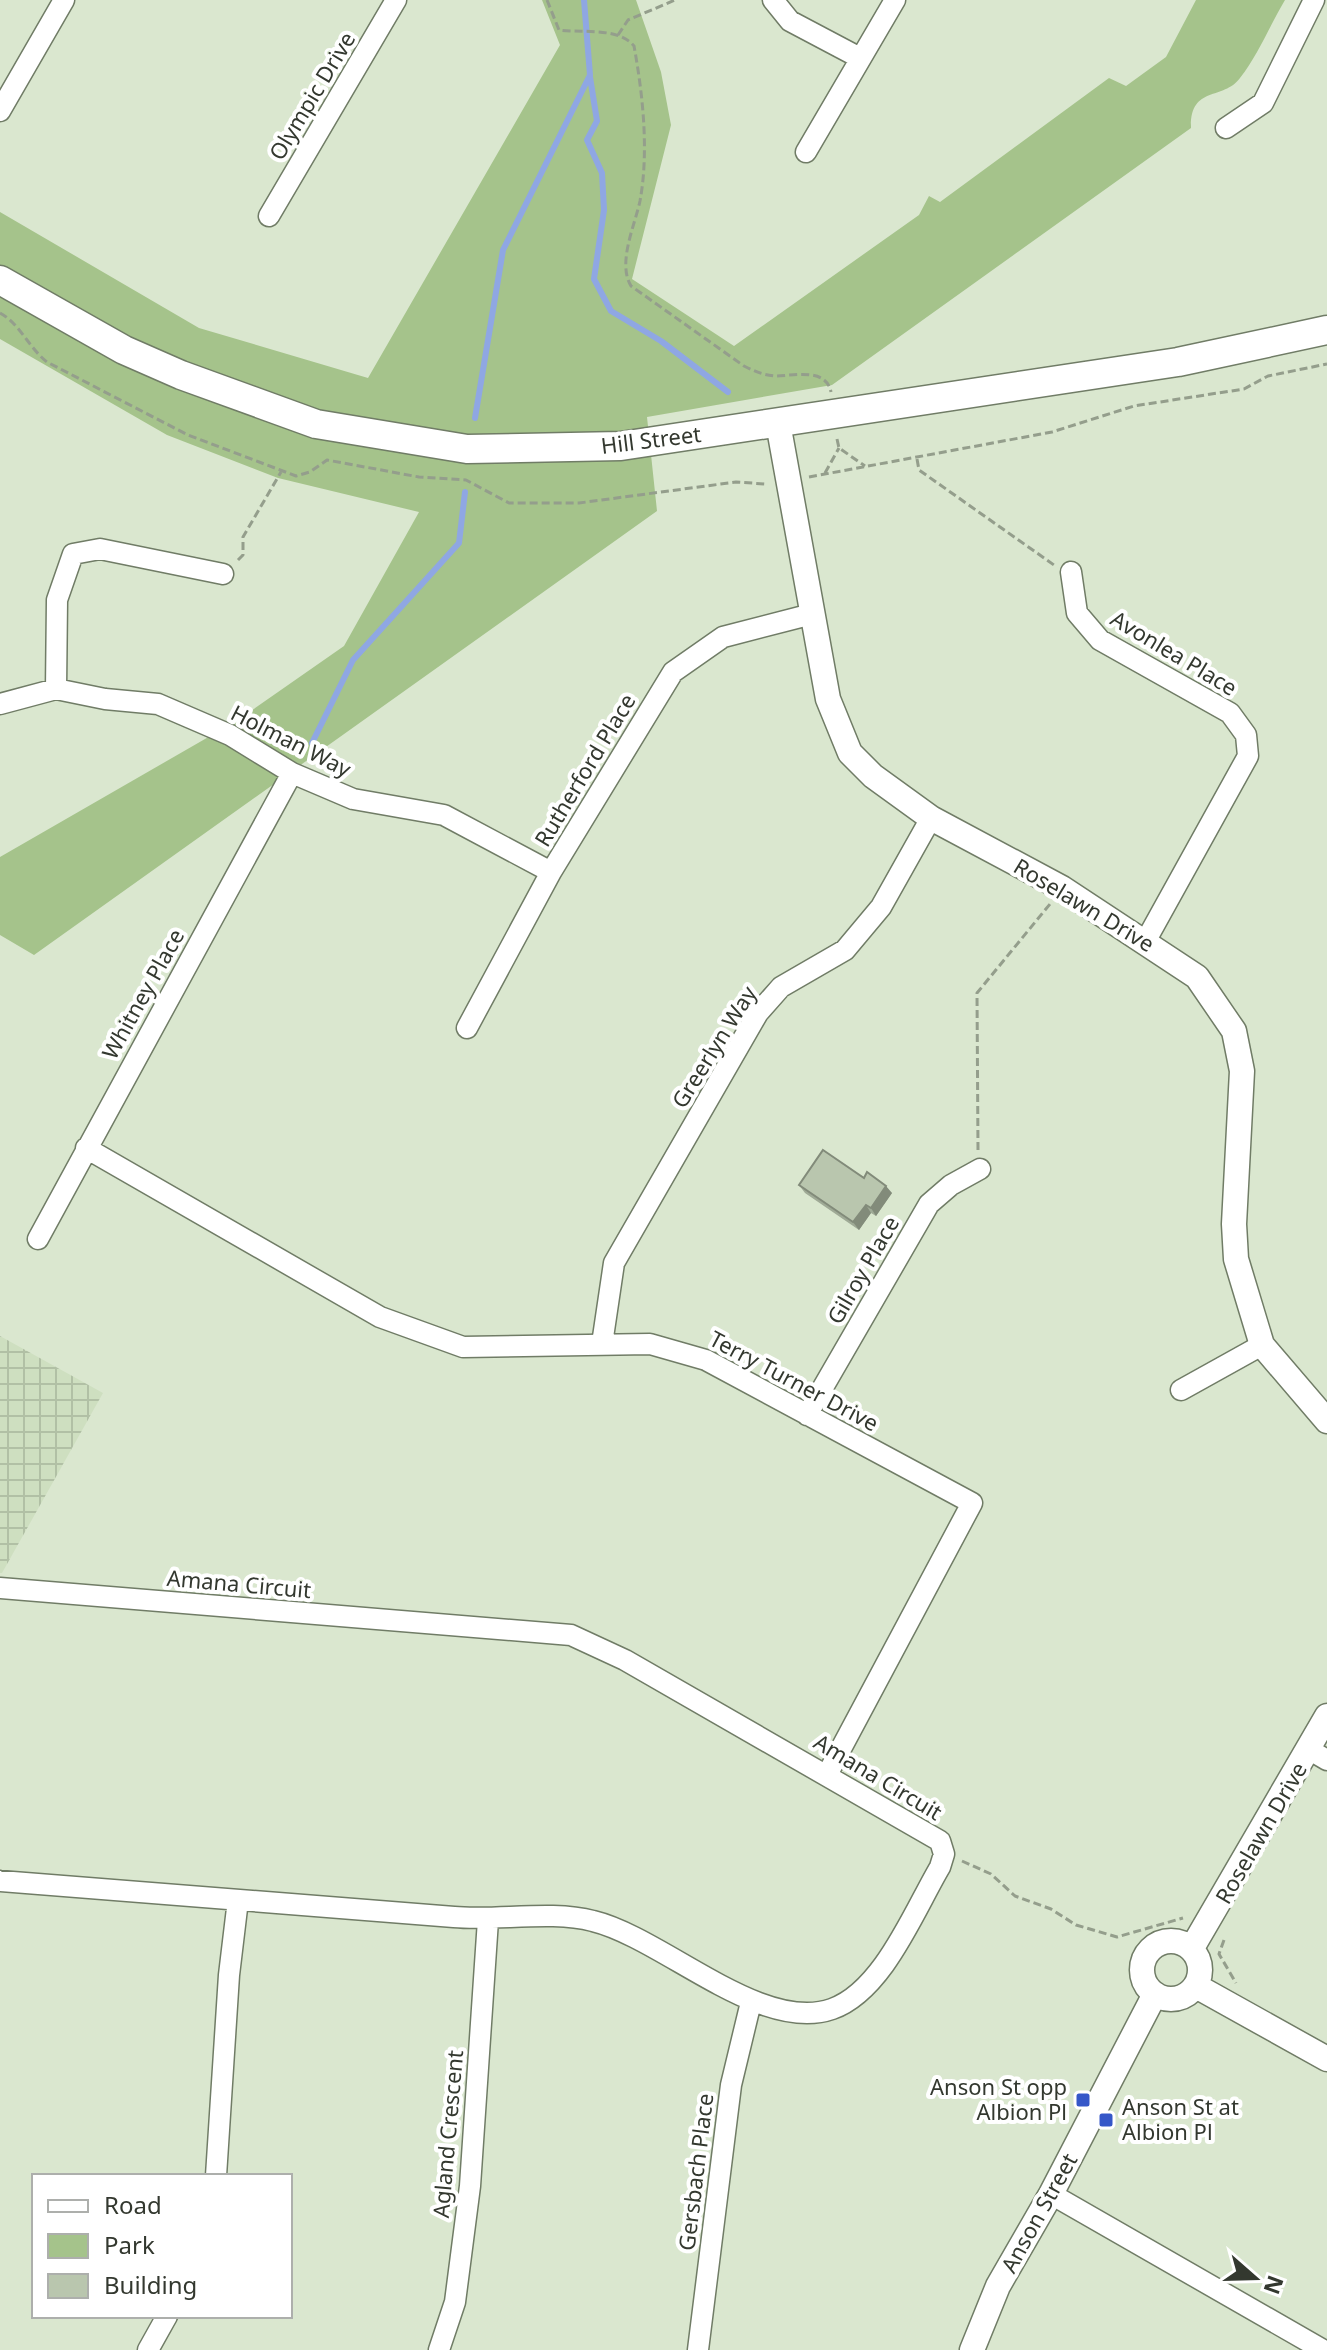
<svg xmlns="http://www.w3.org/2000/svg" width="1327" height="2350" viewBox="0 0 1327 2350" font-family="'Noto Sans',sans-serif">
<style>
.industrial{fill:url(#industrial-grid)}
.green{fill:#a5c38b}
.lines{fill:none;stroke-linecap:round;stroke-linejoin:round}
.stream{stroke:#8fa7e3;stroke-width:6}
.minor-casing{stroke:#707c66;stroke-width:23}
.tertiary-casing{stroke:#707c66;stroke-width:27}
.secondary-casing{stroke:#707c66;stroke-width:31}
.path{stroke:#949e8c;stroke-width:3;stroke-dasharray:8 4;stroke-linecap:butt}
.minor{stroke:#fff;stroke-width:20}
.tertiary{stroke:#fff;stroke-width:24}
.secondary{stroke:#fff;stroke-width:28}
.wall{fill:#9faa96}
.shaded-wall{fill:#828b7a}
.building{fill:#b9c6ae;stroke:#828b7a;stroke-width:2}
.poi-dot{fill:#3557c8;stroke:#fff;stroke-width:3}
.labels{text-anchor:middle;stroke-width:8;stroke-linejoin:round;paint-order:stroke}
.street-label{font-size:22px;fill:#33382f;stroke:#fff}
.poi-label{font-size:22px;fill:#33382f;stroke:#fff;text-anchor:end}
</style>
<defs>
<pattern id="industrial-grid" width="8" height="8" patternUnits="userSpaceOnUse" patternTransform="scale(2)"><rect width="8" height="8" fill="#cedfc0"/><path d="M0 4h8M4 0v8" fill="none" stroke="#b1c0a5"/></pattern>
</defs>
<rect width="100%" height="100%" fill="#dae7cf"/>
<path class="industrial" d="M 0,1336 L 103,1393 L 2,1573 L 0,1573 Z"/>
<path class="green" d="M 542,0 L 636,0 L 661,72 L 671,125 L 632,279 L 734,346 L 919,215 L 929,196 L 940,202 L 1109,78 L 1126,86 L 1166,57 L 1196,0 L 1285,0 C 1270,25 1258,55 1240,78 C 1223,101 1190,85 1191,128 L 832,385 L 647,417 L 657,511 L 34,955 L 0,935 L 0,857 L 238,720 L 344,646 L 419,512 L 278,478 L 167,435 L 0,339 L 0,212 L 199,328 L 368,378 L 560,45 Z"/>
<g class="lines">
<path class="stream" d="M 590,77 L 597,121 L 587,140 L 602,173 L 604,210 L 594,279 L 611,311 L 661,341 L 728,392
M 475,418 L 503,250 L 590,75 L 584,0
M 312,743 L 353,660 L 459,543 L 465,492"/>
<g class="minor-casing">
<path id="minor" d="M 773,0 L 790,21 L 860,58
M 0,111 L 64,0
M 1226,128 L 1263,103 L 1314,0
M 806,152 L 895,0
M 269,216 L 396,0
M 1071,572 L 1077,613 L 1100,640 L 1230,713 L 1246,735 L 1248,756 L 1145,942
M 56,689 L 57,600 L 73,554 L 100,549 L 223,574
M 0,704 L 56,689 L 105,699 L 158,704 L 230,735 L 292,773 L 353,799 L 444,815 L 551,872
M 467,1028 L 551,872 L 673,672 L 723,637 L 812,614
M 86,1148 L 380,1317 L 463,1347 L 650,1344 L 706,1360 L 972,1503 L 828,1773
M 38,1239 L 292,773
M 602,1344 L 614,1263 L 758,1013 L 781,987 L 845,950 L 881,907 L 931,818
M 1181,1390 L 1262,1345
M 807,1415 L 929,1204 L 951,1185 L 980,1169
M 0,1588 L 571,1635 L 625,1660 L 940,1841 L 944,1854 L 940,1867 C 914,1911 883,1991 832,2009 C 761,2034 663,1938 593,1921 C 552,1910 497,1921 454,1917 C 302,1905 151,1893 0,1881
M 1310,1750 L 1327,1760
M 216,2176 L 229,1975 L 238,1900
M 1051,2194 L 1323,2350
M 148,2350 L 167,2316
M 439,2350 L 455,2302 L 470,2186 L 488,1920
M 698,2350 L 731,2085 L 751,2002"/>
</g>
<g class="tertiary-casing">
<path id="tertiary" d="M 778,423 L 828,699 L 850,753 L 873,776 L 931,818 L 1062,888 L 1197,977 L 1234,1031 L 1242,1071 L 1234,1224 L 1236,1259 L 1262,1345 L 1327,1421
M1142 1970a29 29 0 1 1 58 0a29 29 0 1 1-58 0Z
M 1192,1948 L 1327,1716
M 1196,1986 L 1327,2059
M 972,2350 L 998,2286 L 1051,2194 L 1155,1994"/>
</g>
<g class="secondary-casing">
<path id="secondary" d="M 0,280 L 124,350 L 181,375 L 316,424 L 467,449 L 621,446 L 1178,362 L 1327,330"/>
</g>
<path class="path" d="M 547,0 L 559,30 C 581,33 619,27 634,46 C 643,95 649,152 640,201 C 635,225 617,263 631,286 L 744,366 C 754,371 763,375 775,376 C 793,376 826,367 831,392
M 618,35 L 628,20 L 675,0
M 0,313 C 20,324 29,348 47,362 L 188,435 L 296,476 L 310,472 L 327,460 L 419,477 L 466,480 L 509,503 L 579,503 L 736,482 L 765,484
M 837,439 L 839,448 L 865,466
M 917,459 L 919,470 L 1054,565
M 825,473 L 839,448
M 809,477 L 1052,432 L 1134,406 L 1244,389 L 1268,376 L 1327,364
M 238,560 L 243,555 L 243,537 L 281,472
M 978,1150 L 977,993 L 1050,904
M 962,1861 L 991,1874 L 1015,1896 L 1051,1909 L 1076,1925 L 1117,1937 L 1183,1918
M 1224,1940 L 1219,1954 L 1236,1983"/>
<use href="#minor" class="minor"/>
<use href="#tertiary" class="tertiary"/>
<use href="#secondary" class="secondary"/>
</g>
<path class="wall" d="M 864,1178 L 892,1193 L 876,1216 L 871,1213 L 859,1230 L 805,1193 L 799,1185 Z"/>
<path class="shaded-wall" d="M 886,1186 L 892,1193 L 876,1216 L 871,1208 Z
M 866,1205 L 871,1213 L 859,1230 L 853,1222 Z"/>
<path class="building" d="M 823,1150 L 864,1178 L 867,1172 L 886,1186 L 871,1208 L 866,1205 L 853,1222 L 799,1185 Z"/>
<g class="poi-dot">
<rect x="1075" y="2092" width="16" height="16" rx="4"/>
<rect x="1098" y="2112" width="16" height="16" rx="4"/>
</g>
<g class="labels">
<g class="street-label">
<text transform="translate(312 96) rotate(-59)" y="8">Olympic Drive</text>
<text transform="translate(651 440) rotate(-7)" y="8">Hill Street</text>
<text transform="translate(1174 653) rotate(31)" y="8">Avonlea Place</text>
<text transform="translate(291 741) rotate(27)" y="8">Holman Way</text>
<text transform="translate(585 770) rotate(-59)" y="8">Rutherford Place</text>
<text transform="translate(1084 905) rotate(31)" y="8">Roselawn Drive</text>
<text transform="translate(143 994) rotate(-61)" y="8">Whitney Place</text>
<text transform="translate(714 1047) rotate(-58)" y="8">Greerlyn Way</text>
<text transform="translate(863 1270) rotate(-60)" y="8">Gilroy Place</text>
<text transform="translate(794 1381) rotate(28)" y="8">Terry Turner Drive</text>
<text transform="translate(239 1584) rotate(5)" y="8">Amana Circuit</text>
<text transform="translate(878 1777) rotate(31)" y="8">Amana Circuit</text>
<text transform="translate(1261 1833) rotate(-60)" y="8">Roselawn Drive</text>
<text transform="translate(448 2134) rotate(-85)" y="8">Agland Crescent</text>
<text transform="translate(696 2172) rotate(-83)" y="8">Gersbach Place</text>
<text transform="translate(1039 2213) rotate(-61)" y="8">Anson Street</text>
</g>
<g class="poi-label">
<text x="1067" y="2095">Anson St opp<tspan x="1067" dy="25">Albion Pl</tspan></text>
<text x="1122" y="2115" text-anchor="start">Anson St at<tspan x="1122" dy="25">Albion Pl</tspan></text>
</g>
</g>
<rect x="32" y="2174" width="260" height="144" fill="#ffffff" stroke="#adafac" stroke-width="2"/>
<rect x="48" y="2200" width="40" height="12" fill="#ffffff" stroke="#adafac" stroke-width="2"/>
<text x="104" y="2214" font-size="24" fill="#33382f">Road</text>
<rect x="48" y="2234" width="40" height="24" fill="#a5c38b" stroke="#adafac" stroke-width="2"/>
<text x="104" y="2254" font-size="24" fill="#33382f">Park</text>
<rect x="48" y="2274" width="40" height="24" fill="#b9c6ae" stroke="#adafac" stroke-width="2"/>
<text x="104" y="2294" font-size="24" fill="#33382f">Building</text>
<g transform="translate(1255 2278) rotate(110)" stroke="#ffffff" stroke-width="6" paint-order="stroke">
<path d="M0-6L14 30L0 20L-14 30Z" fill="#33382f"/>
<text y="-12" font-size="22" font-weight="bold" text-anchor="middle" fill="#33382f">N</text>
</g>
</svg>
